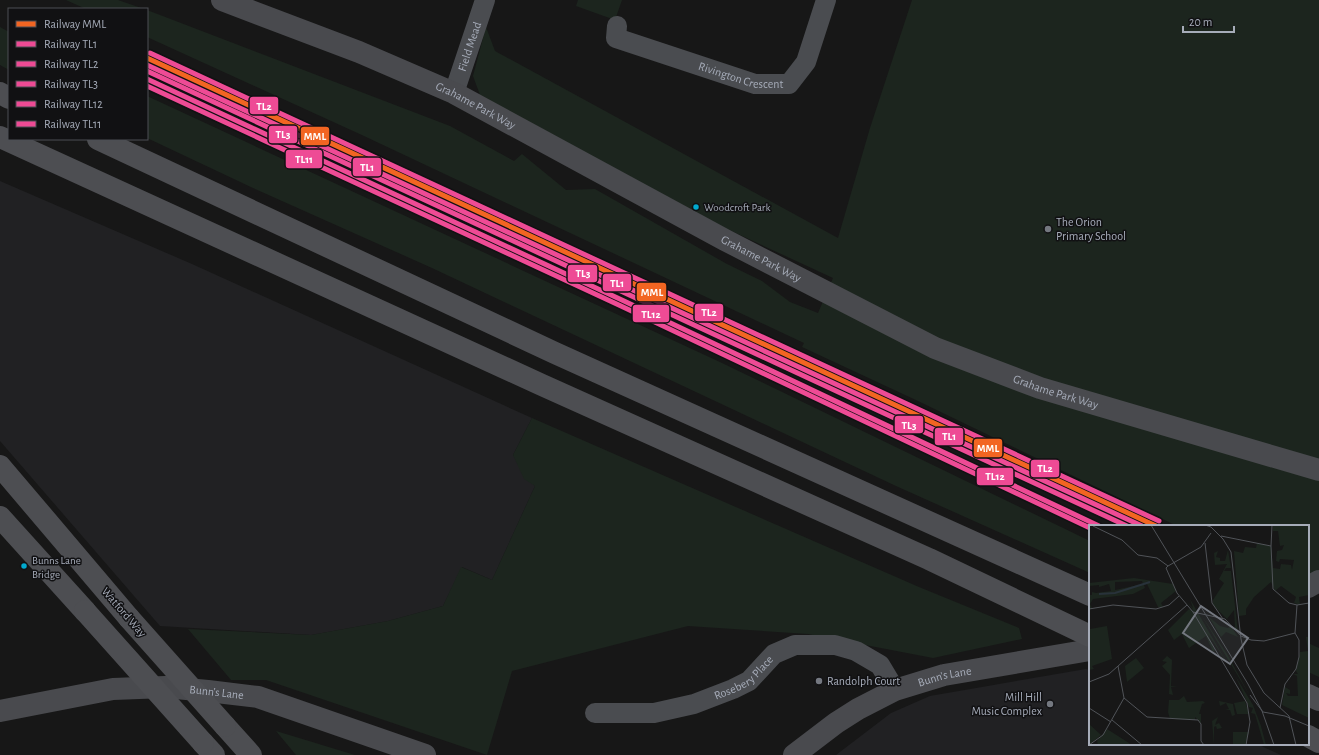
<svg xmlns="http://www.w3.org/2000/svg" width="1319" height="755" viewBox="0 0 1319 755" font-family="'Alegreya Sans',sans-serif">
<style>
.built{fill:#212123}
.green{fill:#1c251e}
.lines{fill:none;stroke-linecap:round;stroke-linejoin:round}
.street{stroke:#4a4c50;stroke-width:20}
.secondary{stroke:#494a4e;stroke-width:22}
.highway{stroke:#4d4e52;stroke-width:22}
.highway-bridge{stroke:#4d4e52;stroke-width:22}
.rail-1-casing{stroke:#111113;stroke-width:8}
.rail-2-casing{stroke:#111113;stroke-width:8}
.rail-3-casing{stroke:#111113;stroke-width:8}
.rail-4-casing{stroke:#111113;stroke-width:8}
.rail-5-casing{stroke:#111113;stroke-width:8}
.rail-6-casing{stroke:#111113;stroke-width:8}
.rail-1{stroke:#f26522;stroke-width:5}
.rail-2{stroke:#ee4b95;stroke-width:5}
.rail-3{stroke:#ee4b95;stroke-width:5}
.rail-4{stroke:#ee4b95;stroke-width:5}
.rail-5{stroke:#ee4b95;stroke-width:5}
.rail-6{stroke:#ee4b95;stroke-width:5}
.bus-dot{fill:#00a9ce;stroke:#111113;stroke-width:1.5}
.poi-dot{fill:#747880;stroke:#111113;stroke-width:1.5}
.labels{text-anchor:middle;stroke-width:3;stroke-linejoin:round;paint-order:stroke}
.bus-label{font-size:11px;fill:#a6acb9;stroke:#111113;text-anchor:start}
.street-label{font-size:12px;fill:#a6acb9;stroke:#111113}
.poi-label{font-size:12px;fill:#a6acb9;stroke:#111113;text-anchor:start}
.inset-river{fill:none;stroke:#28323a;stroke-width:2}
.inset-road{fill:none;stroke:#505358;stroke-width:1}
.view{fill:#747880;fill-opacity:0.15;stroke:#747880;stroke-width:2}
.inset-edge{fill:none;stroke:#a6acb9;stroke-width:2}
.line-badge{stroke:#111113;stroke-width:1.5}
.badge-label{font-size:11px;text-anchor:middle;font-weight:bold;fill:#fff}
</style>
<rect width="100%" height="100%" fill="#171717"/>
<path class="built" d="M 0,181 L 192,264 L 532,418 L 513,455 L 535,486 L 492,580 L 462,567 L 443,606 L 388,621 L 311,635 L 160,626 L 0,441 Z
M 1086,669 L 1090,670 L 1090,744 L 1257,744 L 1281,755 L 836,755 L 891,713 L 930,696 Z"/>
<path class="green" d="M 66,0 L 118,0 L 144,9 L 86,9 Z
M 578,0 L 622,0 L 615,20 L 576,6 Z
M 912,0 L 1319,0 L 1319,580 L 1308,584 L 1308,526 L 1177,526 L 918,401 L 802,347 L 804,343 L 364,136 L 147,37 L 147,10 L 450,126 L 514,161 L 522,154 L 566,190 L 595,189 L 727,264 L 762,281 L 790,302 L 818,313 L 833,278 L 727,229 L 480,95 L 473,76 L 486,27 L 495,51 L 838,238 L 870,128 Z
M 0,27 L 9,32 L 9,70 L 0,65 Z
M 147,96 L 722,363 L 1090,541 L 1090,573 L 896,486 L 432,268 L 253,188 L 147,138 Z
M 532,418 L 919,587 L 1019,628 L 1022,639 L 933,658 L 808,634 L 688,626 L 512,671 L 487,755 L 266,680 L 231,680 L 188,629 L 311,635 L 388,621 L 443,606 L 461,567 L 492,580 L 535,486 L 524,479 L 513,455 Z
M 1308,643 L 1319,648 L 1319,677 L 1308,672 Z
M 276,731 L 355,755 L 296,755 Z"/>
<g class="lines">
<g class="street">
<path id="s1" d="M 617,26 L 616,38 L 755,84 L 789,84 L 806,62 L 826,0"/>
<path id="s2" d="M 454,93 L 485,0"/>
<path id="s3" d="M 595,713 L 654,713 L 694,704 L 733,689 L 749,681 L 774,654 L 795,645 L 835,645 L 856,651 L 880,665 L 895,690"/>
</g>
<g class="secondary">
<path id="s4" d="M 222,0 L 359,52 L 454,93 L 725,240 L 935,348 L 1040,388 L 1319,470"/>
<path d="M 1308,587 L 1319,581"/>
<path id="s5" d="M 0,711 L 113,689 L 165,687 L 208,691 L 258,697 L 425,755"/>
<path id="s6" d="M 794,755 L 836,723 L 858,709 L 895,690 L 944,675 L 1090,650"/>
</g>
<path class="highway" d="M 0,93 L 9,98
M 0,137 L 542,385 L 929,559 L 1090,636
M 98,139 L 555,353 L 1090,595
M 0,466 L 129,618
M 0,517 L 85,611
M 1308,695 L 1319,700
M 225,726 L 251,755
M 1308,736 L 1319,742
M 203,743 L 214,755"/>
<path class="highway-bridge" d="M 85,611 L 203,743
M 129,618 L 225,726"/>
<g class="rail-1-casing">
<path id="rail-1" d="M 147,58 L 1156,526"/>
</g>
<g class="rail-2-casing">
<path id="rail-2" d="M 147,65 L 1142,526"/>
</g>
<g class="rail-3-casing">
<path id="rail-3" d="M 150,53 L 1159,521"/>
</g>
<g class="rail-4-casing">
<path id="rail-4" d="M 147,71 L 1127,526"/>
</g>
<g class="rail-5-casing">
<path id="rail-5" d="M 147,79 L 624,301 L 1099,526"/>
</g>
<g class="rail-6-casing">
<path id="rail-6" d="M 147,86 L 621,306 L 1090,528"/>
</g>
<use href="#rail-1" class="rail-1"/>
<use href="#rail-2" class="rail-2"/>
<use href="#rail-3" class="rail-3"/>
<use href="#rail-4" class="rail-4"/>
<use href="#rail-5" class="rail-5"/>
<use href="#rail-6" class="rail-6"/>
</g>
<g class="bus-dot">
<circle cx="696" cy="207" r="3.5"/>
<circle cx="24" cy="566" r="3.5"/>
</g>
<g class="poi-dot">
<circle cx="1048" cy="229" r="4"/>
<circle cx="819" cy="681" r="4"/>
<circle cx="1050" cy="704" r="4"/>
</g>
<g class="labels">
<g class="bus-label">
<text x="704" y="211">Woodcroft Park</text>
<text x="32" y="564">Bunns Lane<tspan x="32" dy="14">Bridge</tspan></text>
</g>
<g class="street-label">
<text dy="4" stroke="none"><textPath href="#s2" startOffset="49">Field Mead</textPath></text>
<text dy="4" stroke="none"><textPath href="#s1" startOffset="143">Rivington Crescent</textPath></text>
<text dy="4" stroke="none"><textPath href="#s4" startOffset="275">Grahame Park Way</textPath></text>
<text dy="4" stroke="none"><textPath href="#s4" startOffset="599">Grahame Park Way</textPath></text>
<text dy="4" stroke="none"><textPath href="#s4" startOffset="923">Grahame Park Way</textPath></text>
<text transform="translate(124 612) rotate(49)" y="4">Watford Way</text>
<text dy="4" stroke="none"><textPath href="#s3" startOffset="157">Rosebery Place</textPath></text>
<text dy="4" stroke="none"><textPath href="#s6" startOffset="172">Bunn's Lane</textPath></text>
<text dy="4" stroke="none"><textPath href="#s5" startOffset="219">Bunn's Lane</textPath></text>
</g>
<g class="poi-label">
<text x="1056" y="226">The Orion<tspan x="1056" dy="14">Primary School</tspan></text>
<text x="827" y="685">Randolph Court</text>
<text x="1042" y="701" text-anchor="end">Mill Hill<tspan x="1042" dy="14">Music Complex</tspan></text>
</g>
</g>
<g transform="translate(1089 525)">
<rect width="220" height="220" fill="#171717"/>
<path d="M 184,0 L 220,0 L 220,70 L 210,72 L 211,80 L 205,78 L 207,72 L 192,61 L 186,66 L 182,57 L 165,72 L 157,84 L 157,90 L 150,91 L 145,26 L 154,28 L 156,22 L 167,23 L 168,18 L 182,21 L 184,43 L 191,44 L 192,39 L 202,40 L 203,45 L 205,35 L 191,34 L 190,37 L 187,36 L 188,26 L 193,25 L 195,20 L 191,21 L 189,6 L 184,6 L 184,20 ZM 139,25 L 142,43 L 137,43 L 135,46 L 142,46 L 149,107 L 146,103 L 145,85 L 138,94 L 124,80 L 124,75 L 135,58 L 130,54 L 138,39 L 126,40 L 125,28 L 129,26 L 127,32 L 131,33 L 131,36 L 136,36 ZM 45,53 L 84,59 L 87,66 L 72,78 L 74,82 L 69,82 L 58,59 L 55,60 L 56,63 L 44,69 L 4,74 L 1,79 L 3,83 L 0,84 L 0,70 L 3,70 L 3,67 L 7,68 L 22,66 L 20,59 L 10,62 L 10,60 L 0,61 L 0,58 ZM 53,56 L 54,59 L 26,65 L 26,57 ZM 101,74 L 131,126 L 147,151 L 119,109 L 126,125 L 124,127 L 117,111 L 100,123 L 93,109 L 85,115 L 79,105 L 100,84 L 104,85 L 98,77 L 104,83 ZM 111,88 L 138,129 L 161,171 L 152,156 ZM 120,92 L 131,101 L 139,103 L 142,101 L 149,112 L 137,107 L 132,112 ZM 18,101 L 23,134 L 3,141 L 5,144 L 0,145 L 1,104 ZM 217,112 L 220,112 L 220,193 L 193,180 L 196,162 L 201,165 L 201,169 L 197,168 L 199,171 L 209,171 L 208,151 L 204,149 L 209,149 L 207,146 L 211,127 L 219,126 ZM 78,131 L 83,135 L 82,161 L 88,162 L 82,162 L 84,170 L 80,169 L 81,150 L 73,141 L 78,137 L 73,136 ZM 47,133 L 55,143 L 38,157 L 36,141 ZM 147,152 L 164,180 L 172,201 L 177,220 L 175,220 L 166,189 L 162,188 L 164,183 L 160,182 ZM 95,171 L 98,177 L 114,176 L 116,178 L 113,179 L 110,189 L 112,189 L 112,198 L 106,192 L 106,195 L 81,194 L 79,187 L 80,175 L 90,175 ZM 130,176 L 144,179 L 146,190 L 143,191 L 141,185 L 136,185 L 140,184 L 137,178 L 131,181 ZM 156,176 L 160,189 L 148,189 L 145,178 ZM 129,192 L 126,200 L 130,198 L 133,203 L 128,204 L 127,201 L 125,202 L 125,220 L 123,196 ZM 0,199 L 12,210 L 0,220 ZM 18,204 L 40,218 L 42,220 L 9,220 L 8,216 ZM 144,207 L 160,207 L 156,220 L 144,220 Z" fill="#1c251e" fill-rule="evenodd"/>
<path class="inset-river" d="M 10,69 L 26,68 L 61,57"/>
<path class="inset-road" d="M 62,0 L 159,159 L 173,186 L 185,220M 116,0 L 122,2 L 134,14 L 142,27 L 152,114 L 158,140 L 175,168 L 200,191 L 207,220M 4,1 L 33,15 L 49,30 L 68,33 L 79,41M 132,11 L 182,21 L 183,0M 116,18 L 123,78 L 134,94M 182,21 L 184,64 L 200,78 L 208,80 L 220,78M 79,41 L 77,43 L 88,68 L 104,87 L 136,94 L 152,111 L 162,115 L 175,116 L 206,108M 79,41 L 112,22 L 122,8M 0,84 L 24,80 L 67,84 L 80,80 L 90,71M 104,87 L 158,178 L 161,197 L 157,220M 0,157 L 20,149 L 98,80M 161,170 L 174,187 L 196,191 L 220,201M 35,173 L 58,192 L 109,195 L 112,199 L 112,216 L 115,220M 0,183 L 22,197M 191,183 L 196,159 L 207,144 L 210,132 L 210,115 L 206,108 L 208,80M 23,195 L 53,220M 0,220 L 14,210 L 35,173 L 29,141"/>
<path class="view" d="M 112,81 L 159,113 L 141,139 L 94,108 Z"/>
<rect width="220" height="220" class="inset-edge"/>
</g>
<g class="line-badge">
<rect x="249" y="96" width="30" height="19" rx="4" fill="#ee4b95"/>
<rect x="268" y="125" width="30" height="19" rx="4" fill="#ee4b95"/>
<rect x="300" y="126" width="30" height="20" rx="4" fill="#f26522"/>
<rect x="285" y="149" width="38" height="20" rx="4" fill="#ee4b95"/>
<rect x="352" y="157" width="30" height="20" rx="4" fill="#ee4b95"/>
<rect x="567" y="264" width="31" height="19" rx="4" fill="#ee4b95"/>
<rect x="602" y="273" width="30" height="19" rx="4" fill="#ee4b95"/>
<rect x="636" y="282" width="31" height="20" rx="4" fill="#f26522"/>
<rect x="694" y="303" width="30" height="19" rx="4" fill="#ee4b95"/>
<rect x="632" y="304" width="38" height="19" rx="4" fill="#ee4b95"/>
<rect x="894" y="415" width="30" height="19" rx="4" fill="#ee4b95"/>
<rect x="934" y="427" width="30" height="19" rx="4" fill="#ee4b95"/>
<rect x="973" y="438" width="30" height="20" rx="4" fill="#f26522"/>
<rect x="1030" y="459" width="30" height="19" rx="4" fill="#ee4b95"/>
<rect x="976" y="467" width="38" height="19" rx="4" fill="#ee4b95"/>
</g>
<g class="badge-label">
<text x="264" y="110">TL2</text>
<text x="283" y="138">TL3</text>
<text x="315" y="140">MML</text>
<text x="304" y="163">TL11</text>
<text x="367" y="171">TL1</text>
<text x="583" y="277">TL3</text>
<text x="617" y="287">TL1</text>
<text x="652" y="296">MML</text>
<text x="709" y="316">TL2</text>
<text x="651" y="318">TL12</text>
<text x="909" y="429">TL3</text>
<text x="949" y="440">TL1</text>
<text x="988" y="452">MML</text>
<text x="1045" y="472">TL2</text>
<text x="995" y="480">TL12</text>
</g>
<rect x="8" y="8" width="140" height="132" fill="#111113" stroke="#4d4f55"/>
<rect x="16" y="21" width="20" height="6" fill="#f26522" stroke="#4d4f55"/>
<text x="44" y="28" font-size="12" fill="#a6acb9">Railway MML</text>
<rect x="16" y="41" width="20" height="6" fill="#ee4b95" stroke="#4d4f55"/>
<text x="44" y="48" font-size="12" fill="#a6acb9">Railway TL1</text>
<rect x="16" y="61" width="20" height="6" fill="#ee4b95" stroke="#4d4f55"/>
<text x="44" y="68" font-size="12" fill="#a6acb9">Railway TL2</text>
<rect x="16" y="81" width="20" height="6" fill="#ee4b95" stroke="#4d4f55"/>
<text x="44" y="88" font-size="12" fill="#a6acb9">Railway TL3</text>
<rect x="16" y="101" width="20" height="6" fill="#ee4b95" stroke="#4d4f55"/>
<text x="44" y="108" font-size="12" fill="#a6acb9">Railway TL12</text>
<rect x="16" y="121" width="20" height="6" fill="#ee4b95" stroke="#4d4f55"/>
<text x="44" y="128" font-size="12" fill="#a6acb9">Railway TL11</text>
<path d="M1183 26v6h51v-6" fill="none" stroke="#a6acb9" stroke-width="2"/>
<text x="1189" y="26" font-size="12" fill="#a6acb9" stroke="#111113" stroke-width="3" paint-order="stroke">20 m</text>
</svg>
